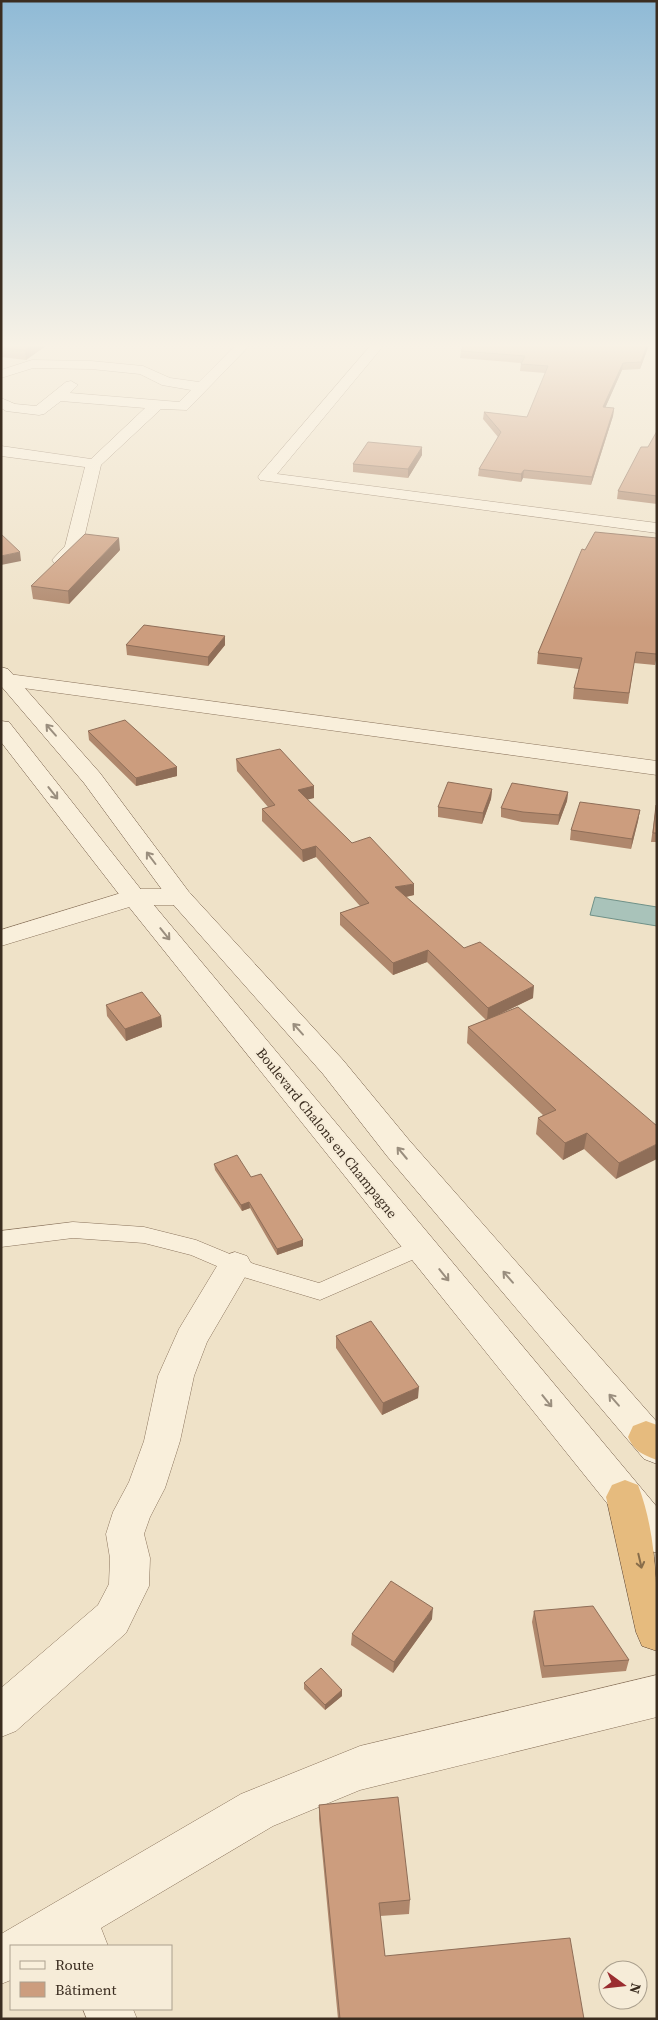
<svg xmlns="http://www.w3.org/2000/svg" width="658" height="2020" viewBox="0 0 658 2020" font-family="'Source Serif 4',serif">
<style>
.water{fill:#a9c3ba;stroke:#6f9188}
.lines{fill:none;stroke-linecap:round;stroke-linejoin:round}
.service-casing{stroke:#8b745d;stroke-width:1}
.minor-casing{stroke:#8b745d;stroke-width:1}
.secondary-casing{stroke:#6d5540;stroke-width:1}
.trunk-casing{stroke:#594231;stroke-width:1}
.service{fill:#f9efdb;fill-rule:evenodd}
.minor{fill:#f9efdb;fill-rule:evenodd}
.secondary{fill:#f9efdb;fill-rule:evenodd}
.trunk{fill:#e6bb7e;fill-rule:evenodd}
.wall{fill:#af876c}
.shaded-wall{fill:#8f6e58}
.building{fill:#cc9d7e;stroke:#8f6e58}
.oneway{stroke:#9a8e7e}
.oneway2{stroke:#886d4a}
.labels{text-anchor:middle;stroke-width:4;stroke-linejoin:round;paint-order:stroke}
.street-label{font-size:14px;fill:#3b2d20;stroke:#f6ecd8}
</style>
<rect width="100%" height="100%" fill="#efe2c8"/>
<path class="water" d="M 595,897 L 657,907 L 657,926 L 590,915 Z"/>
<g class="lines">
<g class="service-casing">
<path id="service" d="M 73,1222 L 144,1227 L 196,1240 L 254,1264 L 319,1283 L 414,1241 L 421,1239 L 428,1241 L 431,1247 L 428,1253 L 320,1300 L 240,1276 L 191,1255 L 144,1243 L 73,1238 L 1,1247 L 1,1231 Z"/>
</g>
<g class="minor-casing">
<path id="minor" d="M 236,345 L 250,345 L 187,410 L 161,409 L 101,465 L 82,547 L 67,564 L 61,565 L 55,564 L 52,560 L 65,546 L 85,467 L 1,456 L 1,446 L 91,459 L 145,408 L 61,401 L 44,414 L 39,415 L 6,411 L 1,408 L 1,398 L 15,404 L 36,406 L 66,382 L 71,381 L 78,385 L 70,393 L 179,402 L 191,390 L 162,385 L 140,374 L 91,369 L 33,368 L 1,378 L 1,370 L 32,360 L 91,361 L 143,366 L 170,378 L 199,382 Z
M 371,345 L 384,345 L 277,474 L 657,523 L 657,533 L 260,480 L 258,477 L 260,474 Z
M 1,673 L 657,761 L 657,775 L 1,685 Z
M 134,889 L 180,889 L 189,892 L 193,897 L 189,902 L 180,905 L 136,905 L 1,946 L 1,930 Z
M 235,1252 L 247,1256 L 252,1265 L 207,1342 L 194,1376 L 180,1441 L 165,1488 L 150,1517 L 144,1534 L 150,1558 L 149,1586 L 126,1633 L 16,1731 L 1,1737 L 1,1688 L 98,1605 L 109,1584 L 110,1558 L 106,1534 L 113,1512 L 129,1482 L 144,1441 L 158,1376 L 179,1329 L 223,1256 Z
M 657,1675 L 657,1717 L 360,1790 L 273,1826 L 101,1928 L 108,1946 L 11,1946 L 11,1980 L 1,1984 L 1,1934 L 241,1794 L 360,1746 Z
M 83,2009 L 133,2009 L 137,2019 L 87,2019 Z"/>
</g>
<g class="secondary-casing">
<path id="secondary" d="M 1,667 L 8,669 L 100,773 L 189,892 L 343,1060 L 409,1140 L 657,1422 L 657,1464 L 644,1459 L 387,1156 L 323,1074 L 171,902 L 84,783 L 1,686 Z
M 1,721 L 9,722 L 143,892 L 657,1507 L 657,1553 L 643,1548 L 125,902 L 1,742 Z"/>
</g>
<g class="trunk-casing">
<path id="trunk" d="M 646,1421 L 657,1425 L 657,1460 C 642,1454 635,1452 628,1437 L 633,1426 Z
M 625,1480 L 638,1485 C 658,1537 657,1596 657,1651 L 642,1646 L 636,1632 L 606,1497 L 612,1485 Z"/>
</g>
<use href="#service" class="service"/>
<use href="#minor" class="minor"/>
<use href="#secondary" class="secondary"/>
<use href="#trunk" class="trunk"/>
</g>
<path class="wall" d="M 1,345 L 47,345 L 26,360 L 1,357 Z
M 464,345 L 649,345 L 640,369 L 622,370 L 605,408 L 614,408 L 613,416 L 591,485 L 523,478 L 521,482 L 478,476 L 479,469 L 498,437 L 483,419 L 484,412 L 527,417 L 545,373 L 520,371 L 521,363 L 460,358 L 461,351 Z
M 657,431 L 657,504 L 617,499 L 618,491 L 648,447 Z
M 422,455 L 408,478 L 353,472 L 353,464 Z
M 657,538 L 657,655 L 655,665 L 634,663 L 628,704 L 573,699 L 574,688 L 579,669 L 537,664 L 538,653 L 585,550 Z
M 120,550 L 69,604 L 33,599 L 31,586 Z
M 126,645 L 225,645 L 208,666 L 127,655 Z
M 88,731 L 177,767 L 177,776 L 136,786 L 89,740 Z
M 236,759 L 314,786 L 314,798 L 307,799 L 352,843 L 414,895 L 406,897 L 464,948 L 533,998 L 492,1018 L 657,1126 L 616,1179 L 584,1149 L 563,1160 L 536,1134 L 538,1118 L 543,1115 L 467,1043 L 468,1027 L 486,1020 L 427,962 L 393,975 L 340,925 L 340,913 L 360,906 L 316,857 L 303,862 L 262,821 L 262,809 L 268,807 L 237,771 Z
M 492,789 L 491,799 L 482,824 L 438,817 L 438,807 Z
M 568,792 L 567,801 L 558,825 L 522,822 L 501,817 L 501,808 Z
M 657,805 L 657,842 L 651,842 L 655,813 Z
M 640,810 L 638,821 L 631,849 L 570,840 L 571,830 Z
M 106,1005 L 161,1016 L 162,1027 L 126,1041 L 107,1016 Z
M 214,1164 L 251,1177 L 303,1240 L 303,1246 L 277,1255 L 250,1208 L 242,1211 L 215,1170 Z
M 336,1336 L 418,1398 L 382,1415 L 336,1348 Z
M 534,1611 L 629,1660 L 626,1671 L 542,1678 L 532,1622 Z
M 432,1619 L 393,1673 L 351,1645 L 352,1634 Z
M 304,1683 L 342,1690 L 342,1696 L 325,1710 L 304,1689 Z
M 319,1805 L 410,1900 L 409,1914 L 380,1916 L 385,1956 L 584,2019 L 338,2019 L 319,1819 Z"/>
<path class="shaded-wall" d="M 33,345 L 47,345 L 26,360 L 25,350 Z
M 647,345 L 649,345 L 640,369 L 641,362 Z
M 623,363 L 622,370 L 602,415 L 603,407 Z
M 614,408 L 613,416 L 591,485 L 592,477 Z
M 422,447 L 422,455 L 408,478 L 408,469 Z
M 524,470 L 523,478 L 521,482 L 521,474 Z
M 119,538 L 120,550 L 69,604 L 68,591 Z
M 20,552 L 21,561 L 1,565 L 1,556 Z
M 225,636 L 225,645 L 208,666 L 208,657 Z
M 177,767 L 177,776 L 136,786 L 136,778 Z
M 314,786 L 314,798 L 298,802 L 298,790 Z
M 492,789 L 491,799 L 482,824 L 483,813 Z
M 568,792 L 567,801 L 558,825 L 559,815 Z
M 640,810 L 638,821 L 631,849 L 632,839 Z
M 316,846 L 316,857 L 303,862 L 302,850 Z
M 414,884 L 414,895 L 395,899 L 395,887 Z
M 428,950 L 427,962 L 393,975 L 393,963 Z
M 534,986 L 533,998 L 487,1020 L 488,1008 Z
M 161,1016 L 162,1027 L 126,1041 L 125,1029 Z
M 587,1133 L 584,1149 L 563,1160 L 565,1143 Z
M 657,1144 L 657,1159 L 616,1179 L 619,1163 Z
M 249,1202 L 250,1208 L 242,1211 L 241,1205 Z
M 303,1240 L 303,1246 L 277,1255 L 277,1249 Z
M 419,1387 L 418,1398 L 382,1415 L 383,1403 Z
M 433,1608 L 432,1619 L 393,1673 L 394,1662 Z
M 342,1690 L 342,1696 L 325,1710 L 325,1705 Z"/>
<path class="building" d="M 1,345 L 33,345 L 25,350 L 1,348 Z
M 464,345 L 647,345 L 641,362 L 623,363 L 603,407 L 614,408 L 592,477 L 524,470 L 521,474 L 479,469 L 501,432 L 484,412 L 527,417 L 548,366 L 521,364 L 525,356 L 461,351 Z
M 657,431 L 657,496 L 618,491 L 641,447 L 648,447 Z
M 368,442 L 422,447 L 408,469 L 353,464 Z
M 595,532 L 657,538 L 657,651 L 656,654 L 636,652 L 629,693 L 574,688 L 582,658 L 538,653 L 582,549 L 585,550 Z
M 1,534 L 20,552 L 1,556 Z
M 85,534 L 119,538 L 68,591 L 31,586 Z
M 144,625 L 225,636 L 208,657 L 126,645 Z
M 125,720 L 177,767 L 136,778 L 88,731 Z
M 280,749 L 314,786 L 298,790 L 352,843 L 370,837 L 414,884 L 395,887 L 464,948 L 480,942 L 534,986 L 488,1008 L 428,950 L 393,963 L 340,913 L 369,903 L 316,846 L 302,850 L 262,809 L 275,805 L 236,759 Z
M 448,782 L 492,789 L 483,813 L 438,807 Z
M 512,783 L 568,792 L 559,815 L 523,812 L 501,808 Z
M 580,802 L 640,810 L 632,839 L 571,830 Z
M 656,805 L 657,805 L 657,833 L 653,833 Z
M 142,992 L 161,1016 L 125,1029 L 106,1005 Z
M 518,1007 L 657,1126 L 657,1144 L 619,1163 L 587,1133 L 565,1143 L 538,1118 L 556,1110 L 468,1027 Z
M 237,1155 L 251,1177 L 261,1174 L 303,1240 L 277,1249 L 249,1202 L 241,1205 L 214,1164 Z
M 371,1321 L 419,1387 L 383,1403 L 336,1336 Z
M 391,1581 L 433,1608 L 394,1662 L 352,1634 Z
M 593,1606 L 629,1660 L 544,1666 L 534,1611 Z
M 321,1668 L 342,1690 L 325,1705 L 304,1683 Z
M 398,1797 L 410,1900 L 379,1903 L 385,1956 L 570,1938 L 584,2019 L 340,2019 L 319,1805 Z"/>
<defs><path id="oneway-shaft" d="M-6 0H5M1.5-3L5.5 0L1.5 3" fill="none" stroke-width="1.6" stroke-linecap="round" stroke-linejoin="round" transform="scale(1.25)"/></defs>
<g class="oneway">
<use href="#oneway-shaft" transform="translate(51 730) rotate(-131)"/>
<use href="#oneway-shaft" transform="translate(53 793) rotate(52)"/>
<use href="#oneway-shaft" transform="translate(151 858) rotate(-127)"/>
<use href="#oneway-shaft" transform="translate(165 934) rotate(51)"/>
<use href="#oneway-shaft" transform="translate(298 1029) rotate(-132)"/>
<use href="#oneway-shaft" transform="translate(402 1153) rotate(-130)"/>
<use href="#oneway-shaft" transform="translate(444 1275) rotate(51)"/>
<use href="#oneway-shaft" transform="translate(508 1277) rotate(-131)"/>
<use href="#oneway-shaft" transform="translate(614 1400) rotate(-131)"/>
<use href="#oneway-shaft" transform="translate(547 1401) rotate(51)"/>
</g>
<use class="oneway2" href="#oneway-shaft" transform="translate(640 1561) rotate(77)"/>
<linearGradient id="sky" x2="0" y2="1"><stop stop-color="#8fbad6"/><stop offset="0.55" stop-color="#f8f2e6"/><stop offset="1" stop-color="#f8f2e6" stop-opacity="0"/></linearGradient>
<rect width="658" height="628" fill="url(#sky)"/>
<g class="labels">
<g class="street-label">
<text transform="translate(327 1133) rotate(51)" y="5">Boulevard Chalons en Champagne</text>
</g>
</g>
<rect width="658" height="2020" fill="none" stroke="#3b2d20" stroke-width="5"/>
<rect x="10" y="1945" width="162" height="65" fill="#f6ecd8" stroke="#aba08e"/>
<rect x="20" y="1961" width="25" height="8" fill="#f9efdb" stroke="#aba08e"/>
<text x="55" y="1970" font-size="15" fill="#3b2d20">Route</text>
<rect x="20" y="1982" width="25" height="15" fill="#cc9d7e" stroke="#aba08e"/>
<text x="55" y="1995" font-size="15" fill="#3b2d20">Bâtiment</text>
<g transform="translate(623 1985) rotate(105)"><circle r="24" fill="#f6ecd8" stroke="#aba08e"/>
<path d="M0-4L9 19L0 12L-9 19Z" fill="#9a2d30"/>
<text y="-8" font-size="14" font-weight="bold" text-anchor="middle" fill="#3b2d20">N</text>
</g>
</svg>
